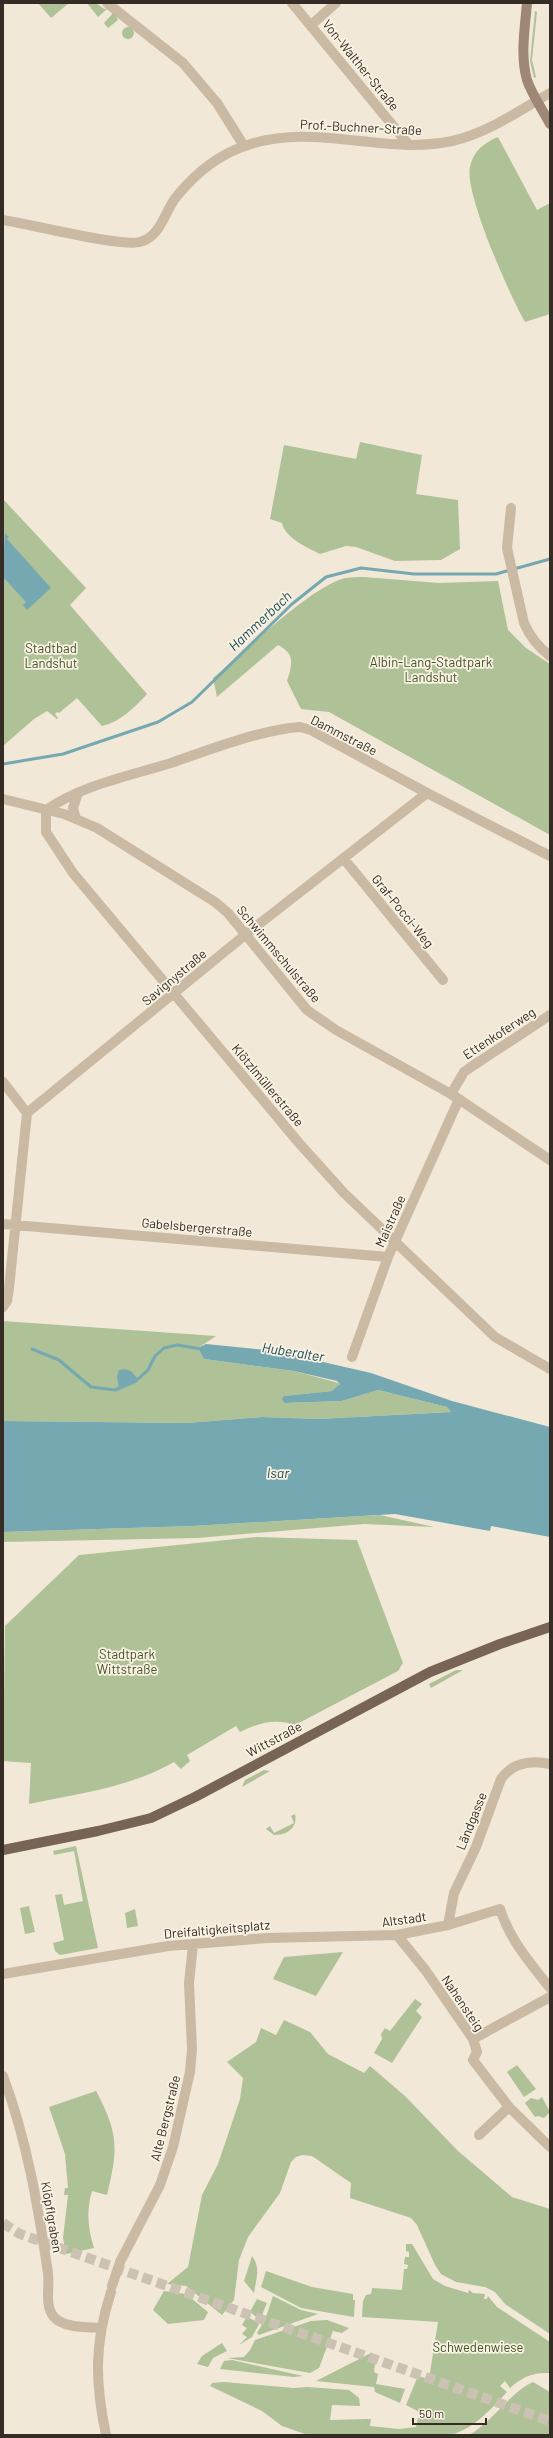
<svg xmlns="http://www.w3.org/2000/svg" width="553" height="2438" viewBox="0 0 553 2438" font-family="Barlow,sans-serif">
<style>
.green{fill:#afc197}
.water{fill:#75a8b0}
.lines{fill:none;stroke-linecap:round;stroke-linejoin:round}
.stream{stroke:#75a8b0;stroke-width:3}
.secondary-tunnel{stroke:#ccc2b3;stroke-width:10;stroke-dasharray:10 5;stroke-linecap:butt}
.minor{stroke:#cab9a3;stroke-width:10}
.tertiary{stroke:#cab9a3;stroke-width:10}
.secondary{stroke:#9e8774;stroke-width:10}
.primary{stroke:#786455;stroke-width:10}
.labels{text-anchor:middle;stroke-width:3.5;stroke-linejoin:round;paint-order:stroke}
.street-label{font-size:13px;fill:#352c25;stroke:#faf2e3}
.park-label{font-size:13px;fill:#405428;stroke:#faf2e3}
.water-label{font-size:14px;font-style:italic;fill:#194d58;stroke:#faf2e3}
</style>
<rect width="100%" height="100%" fill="#f2e8d7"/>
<path class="green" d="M 38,3 L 69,3 L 51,18 Z
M 87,3 L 96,3 L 104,9 L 108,8 L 98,17 Z
M 535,11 L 537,12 L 532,60 L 536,77 L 534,78 L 530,61 Z
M 114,12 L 118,20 L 108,28 L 104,23 Z
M122 33a6 6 0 1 1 12 0a6 6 0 1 1-12 0Z
M 498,137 L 537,210 L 550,203 L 550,314 L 525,322 C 510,296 464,193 470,167 C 473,151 484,143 498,137 Z
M 360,442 L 422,455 L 416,494 L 458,500 L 460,549 L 441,560 L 395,561 L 356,547 L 346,546 L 320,554 C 307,547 286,539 282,523 L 270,519 L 284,445 L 356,459 Z
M 3,499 L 86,588 L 70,605 L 147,694 C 135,707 120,722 102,726 L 77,698 L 59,713 L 57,712 L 55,714 L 58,718 L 57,719 L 47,711 L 34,719 L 3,746 Z
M 364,577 L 439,583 L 498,581 L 508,630 L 526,648 L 550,664 L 550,835 L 329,712 L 301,709 L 287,681 C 292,665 296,654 278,645 L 217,697 L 213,678 C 243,653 310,587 345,578 C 351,577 358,577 364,577 Z
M 3,1321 L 216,1336 L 198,1348 L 204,1359 L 294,1371 L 339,1383 L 340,1387 L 332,1391 L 284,1396 L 287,1403 L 342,1401 L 378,1390 L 447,1407 L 451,1412 L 319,1419 L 262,1417 L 187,1423 L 3,1421 Z
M 380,1515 L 434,1527 L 364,1524 L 197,1538 L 3,1542 L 3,1532 L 193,1526 Z
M 256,1537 L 357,1540 L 403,1663 L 398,1671 L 295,1725 C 275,1718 258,1723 240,1732 L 236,1726 L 187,1755 L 190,1761 L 181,1769 L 174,1762 C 131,1787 77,1794 29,1804 L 31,1763 L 3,1761 L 5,1626 L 79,1555 Z
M 456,1670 L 463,1670 L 431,1688 L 429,1684 Z
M 264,1770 L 270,1771 L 242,1787 L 245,1780 Z
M 295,1814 C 298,1828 287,1835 274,1835 L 266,1829 L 270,1826 L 274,1833 L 294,1823 L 291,1816 Z
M 76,1846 L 98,1948 L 60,1955 L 55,1951 L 53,1943 L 64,1940 L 55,1895 L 62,1894 L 64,1905 L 83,1901 L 74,1851 L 54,1855 L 53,1851 Z
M 29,1906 L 35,1932 L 25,1934 L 20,1908 Z
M 135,1909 L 138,1926 L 127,1928 L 125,1913 Z
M 343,1952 L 316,1996 L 273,1979 L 284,1957 Z
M 415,1999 L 422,2004 L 416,2011 L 422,2017 L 392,2063 L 374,2053 L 382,2039 L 381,2034 L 385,2028 L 390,2031 Z
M 284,2020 L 310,2032 L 328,2054 L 364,2073 L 370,2066 L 405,2096 L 458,2151 L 512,2197 L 550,2209 L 550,2334 L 505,2304 L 495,2292 L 485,2287 L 456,2282 L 441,2274 L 435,2265 L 417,2225 L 411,2218 L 350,2198 L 351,2183 L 312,2156 L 302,2155 L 296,2157 L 291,2162 L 280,2193 L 248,2237 L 239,2260 L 234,2300 L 222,2315 L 186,2286 L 167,2284 L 188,2267 L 202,2195 L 218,2164 L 240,2099 L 243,2078 L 227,2062 L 256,2042 L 261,2028 L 276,2035 Z
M 517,2065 L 536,2089 L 524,2097 L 507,2072 Z
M 96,2091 C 119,2134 118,2149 107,2195 L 92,2191 C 86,2211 88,2229 94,2248 L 66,2254 L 63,2238 L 68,2195 L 64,2195 L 65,2188 L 68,2188 L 65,2154 L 49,2107 Z
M 542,2097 L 550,2112 L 544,2118 L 538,2116 L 535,2117 L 525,2103 L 531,2098 L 538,2100 Z
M 406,2244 L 412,2244 L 433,2279 L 445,2286 L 468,2293 L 469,2290 L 473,2293 L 485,2294 L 484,2299 L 487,2299 L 488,2296 L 497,2307 L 550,2342 L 549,2373 C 533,2372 522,2377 510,2388 L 505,2381 L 500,2386 L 507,2392 C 492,2408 471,2432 448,2435 L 308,2435 L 282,2426 L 262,2411 L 210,2386 L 212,2383 L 224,2382 L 294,2388 L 307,2387 L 349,2390 L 359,2398 L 360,2406 L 332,2405 L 330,2420 L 366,2419 L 371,2419 L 370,2426 L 399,2429 L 416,2427 L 418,2418 L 422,2419 L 423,2414 L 406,2405 L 418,2376 L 429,2379 L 438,2322 L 362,2317 L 363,2301 L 366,2295 L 371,2294 L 372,2288 L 402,2290 L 404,2269 L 407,2269 L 408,2265 L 404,2264 L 405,2257 L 409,2257 L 409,2252 L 406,2251 Z
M 252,2256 C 261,2268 256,2279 254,2293 L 244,2281 Z
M 266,2271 L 312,2287 L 353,2294 L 353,2300 L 355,2300 L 354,2317 L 301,2308 L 261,2287 Z
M 164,2291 L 186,2294 L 208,2312 L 204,2320 L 168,2324 L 153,2310 Z
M 273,2296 L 301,2310 L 318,2314 L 259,2335 L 257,2333 L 265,2320 Z
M 257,2299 L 267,2303 L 260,2320 L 250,2312 Z
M 247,2316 L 259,2324 L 252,2337 L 239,2345 L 247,2337 L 242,2334 L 247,2328 L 242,2325 Z
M 327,2320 L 349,2328 L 342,2333 L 333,2331 L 319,2368 L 310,2373 L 227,2358 L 244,2357 L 250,2350 L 255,2340 L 311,2321 Z
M 222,2343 L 227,2351 L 213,2358 L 208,2367 L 197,2364 L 202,2356 Z
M 369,2354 L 376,2354 L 374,2372 L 378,2374 L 376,2384 L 405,2389 L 400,2403 L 375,2392 L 374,2387 L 316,2381 Z
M 232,2360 L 303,2376 L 294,2377 L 220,2369 L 224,2361 Z
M 533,2382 L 550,2392 L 550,2435 L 469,2435 C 491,2423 513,2390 533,2382 Z"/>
<path class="water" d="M 5,533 L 9,537 L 7,539 L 51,588 L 27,610 L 23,605 L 26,602 L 3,577 Z
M 206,1344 L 275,1351 L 371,1373 L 452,1401 L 550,1427 L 550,1537 L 491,1526 L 490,1531 L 395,1514 L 193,1526 L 3,1532 L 3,1421 L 187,1423 L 262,1417 L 319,1419 L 451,1412 L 447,1407 L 378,1390 L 342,1401 L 285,1403 L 282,1399 L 284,1396 L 332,1391 L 340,1384 L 337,1381 L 294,1371 L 204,1359 L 198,1348 Z
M 124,1369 L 131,1371 L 138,1379 L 119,1388 L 117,1377 L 119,1370 Z"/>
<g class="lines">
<path class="stream" d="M 3,764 L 63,754 L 158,722 L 192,702 L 292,604 L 326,577 L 361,568 L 414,574 L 496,574 L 550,559
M 32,1349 L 59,1360 L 91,1387 L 115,1390 L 136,1381 L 148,1370 L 155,1356 L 164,1348 L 177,1345 L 201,1349"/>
<path class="secondary-tunnel" d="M 3,2223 L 20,2234 L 550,2421"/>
<path class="minor" d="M 107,3 L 183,63 L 217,103 L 244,146
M 292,3 L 408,144
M 311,25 L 336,3
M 3,220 C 30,224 120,247 140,242 C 161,237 165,210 177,196 C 195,174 218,155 245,146 C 313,121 383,156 452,141 C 486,134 520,110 550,93
M 511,508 L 507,548 L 524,623 C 530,637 538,647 550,656
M 550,856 L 427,793 L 311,730 L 300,727 C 259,730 209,750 171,763 C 129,776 82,785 46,810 L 46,832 L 73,873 L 299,1143 L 344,1193 L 495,1337 L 550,1369
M 344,859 L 443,980
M 3,1082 L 27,1113
M 451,1094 L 464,1072 L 471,1067 L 550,1015
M 3,1224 L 388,1257
M 3,1307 L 7,1301 L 9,1288 L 27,1113 L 245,935 L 427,793
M 352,1357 L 388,1257 L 459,1099
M 448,1925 L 454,1893 L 476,1847 L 501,1779 C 513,1762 531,1760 550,1764
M 397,1935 L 426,1971 L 473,2039 L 477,2052 L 473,2060 L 509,2107 L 550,2147
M 3,1974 L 168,1946 L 267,1938 L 397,1935 L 448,1925 L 500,1909 C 510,1940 530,1963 550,1988
M 473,2039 L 550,1997
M 3,2076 C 27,2140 38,2206 48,2273 C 50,2288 44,2305 54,2317 C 63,2328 88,2327 100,2328
M 479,2135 L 509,2107
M 112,2286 L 120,2262 L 160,2185 L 173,2147 L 190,2072 L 192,2049 L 189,1983 L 193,1945
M 106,2435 C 95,2382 94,2344 111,2292"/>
<path class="tertiary" d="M 3,799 L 64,814 L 97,828 L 215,902 L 228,913 L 307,1010 L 336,1030 L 451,1094 L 550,1160
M 76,819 L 73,808 L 78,793"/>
<path class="secondary" d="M 527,3 C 525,28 520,55 527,80 C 532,95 543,110 550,124"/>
<path class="primary" d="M 3,1850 L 98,1831 L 151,1818 L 195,1797 L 430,1672 L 500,1644 L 550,1627"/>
</g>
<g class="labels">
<g class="street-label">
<text transform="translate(361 65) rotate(51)" y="5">Von-Walther-Straße</text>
<text transform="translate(361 127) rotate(3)" y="5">Prof.-Buchner-Straße</text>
<text transform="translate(344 735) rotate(27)" y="5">Dammstraße</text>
<text transform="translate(403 911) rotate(51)" y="5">Graf-Pocci-Weg</text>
<text transform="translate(279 954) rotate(50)" y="5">Schwimmschulstraße</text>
<text transform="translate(174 977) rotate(-40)" y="5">Savignystraße</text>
<text transform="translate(499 1033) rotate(-33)" y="5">Ettenkoferweg</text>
<text transform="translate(268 1085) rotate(50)" y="5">Klötzlmüllerstraße</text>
<text transform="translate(390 1221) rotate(-66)" y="5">Maistraße</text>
<text transform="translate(197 1227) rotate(5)" y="5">Gabelsbergerstraße</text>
<text transform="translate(274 1739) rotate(-28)" y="5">Wittstraße</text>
<text transform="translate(471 1821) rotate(-68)" y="5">Ländgasse</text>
<text transform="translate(404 1919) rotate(-8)" y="5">Altstadt</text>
<text transform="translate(217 1929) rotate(-5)" y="5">Dreifaltigkeitsplatz</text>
<text transform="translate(463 2003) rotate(56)" y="5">Nahensteig</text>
<text transform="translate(165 2118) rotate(-76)" y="5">Alte Bergstraße</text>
<text transform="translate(52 2217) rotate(80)" y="5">Klöpflgraben</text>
</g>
<g class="park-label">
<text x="51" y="653">Stadtbad<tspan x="51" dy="15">Landshut</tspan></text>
<text x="431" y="667">Albin-Lang-Stadtpark<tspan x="431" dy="15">Landshut</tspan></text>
<text x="127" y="1659">Stadtpark<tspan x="127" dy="15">Wittstraße</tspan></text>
<text x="478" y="2352">Schwedenwiese</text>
</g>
<g class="water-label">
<text transform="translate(260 621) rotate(-43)" y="5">Hammerbach</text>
<text transform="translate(293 1352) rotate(9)" y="5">Huberalter</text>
<text x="278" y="1478">Isar</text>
</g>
</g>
<rect width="553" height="2438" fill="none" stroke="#352c25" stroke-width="8"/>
<path d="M413 2418v6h73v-6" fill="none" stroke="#352c25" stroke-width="2"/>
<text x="419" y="2418" font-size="12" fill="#352c25" stroke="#faf2e3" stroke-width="3" paint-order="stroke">50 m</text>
</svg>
